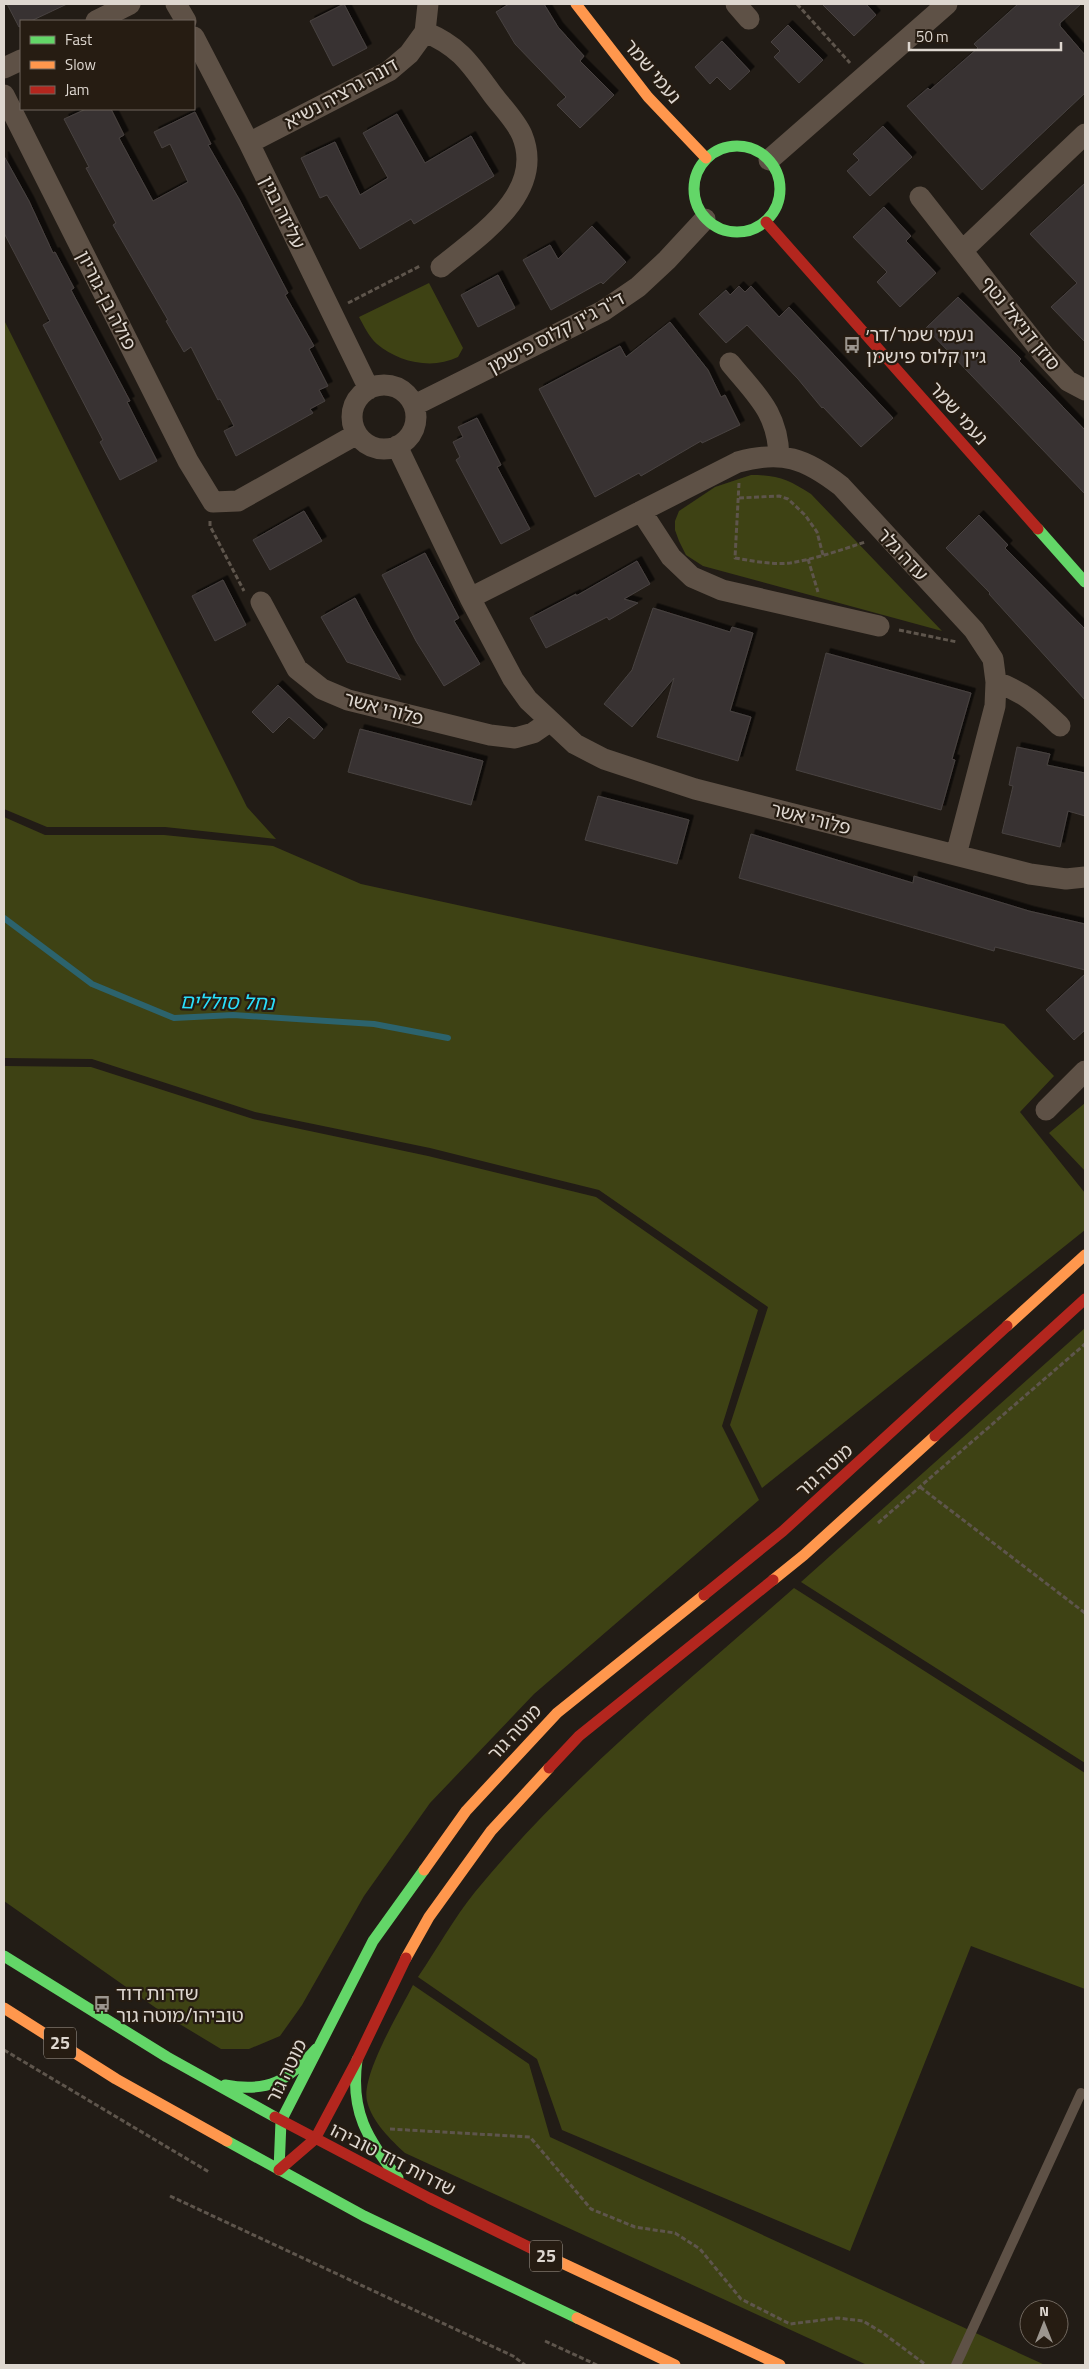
<svg xmlns="http://www.w3.org/2000/svg" width="1089" height="2369" viewBox="0 0 1089 2369" font-family="'Titillium Web','Noto Sans Hebrew',sans-serif">
<style>
.green{fill:#3e4214}
.lines{fill:none;stroke-linecap:round;stroke-linejoin:round}
.stream{stroke:#2c636d;stroke-width:6}
.building{fill:#393332;stroke:#484241;filter:url(#shadow)}
.path{stroke:#5e554c;stroke-width:3;stroke-dasharray:5 2.5;stroke-linecap:butt}
.lane{stroke:#5e5146;stroke-width:10}
.street{stroke:#5e5146;stroke-width:21}
.fast{stroke:#63d668;stroke-width:11}
.slow{stroke:#ff974d;stroke-width:11}
.jam{stroke:#b3261e;stroke-width:11}
.labels{text-anchor:middle;stroke-width:4.5;stroke-linejoin:round;paint-order:stroke}
.shield{fill:#261c12;stroke:#a79f97;stroke-width:1}
.shield-label{font-size:18px;font-weight:bold;fill:#ded7d0}
.street-label{font-size:19px;fill:#ded7d0;stroke:#261c12}
.poi-label{font-size:19px;fill:#ded7d0;stroke:#261c12;text-anchor:start}
.water-label{font-size:20px;font-style:italic;fill:#2adffc;stroke:#261c12}
</style>
<defs>
<filter id="shadow"><feDropShadow dx="4.5" dy="-4.5" stdDeviation="0" flood-color="#0009"/></filter>
</defs>
<rect width="100%" height="100%" fill="#221c16"/>
<path class="green" d="M 429,283 L 463,348 L 458,357 C 432,370 398,362 377,344 C 369,337 364,326 359,317 Z
M 4,320 L 247,807 L 276,839 L 165,827 L 47,827 L 4,809 Z
M 751,475 C 778,475 789,480 811,494 L 942,631 L 703,566 L 686,555 L 679,541 L 675,530 L 675,521 L 679,511 L 715,487 Z
M 4,817 L 45,835 L 164,835 L 273,846 L 361,884 L 1004,1024 L 1054,1076 L 1020,1112 L 1085,1193 L 1085,1230 L 762,1488 L 730,1425 L 768,1307 L 599,1190 L 430,1148 L 255,1112 L 92,1059 L 4,1058 Z
M 4,1066 L 91,1067 L 253,1119 L 428,1156 L 596,1197 L 758,1310 L 722,1426 L 759,1500 L 534,1694 L 430,1803 L 364,1896 L 302,2005 L 280,2036 L 249,2049 L 221,2049 L 173,2020 L 4,1901 Z
M 1085,1103 L 1085,1171 L 1049,1133 Z
M 1085,1328 L 1085,1763 L 801,1582 Z
M 794,1588 L 1085,1773 L 1085,1989 L 971,1946 L 850,2251 L 562,2130 L 537,2059 L 418,1977 C 437,1949 454,1918 475,1892 C 568,1778 684,1685 794,1588 Z
M 413,1985 L 529,2064 L 550,2137 L 1045,2365 L 867,2365 L 405,2153 C 391,2140 372,2122 367,2101 C 361,2075 400,2011 413,1985 Z"/>
<g class="lines">
<path class="stream" d="M 4,918 L 92,984 L 174,1018 L 233,1015 L 374,1024 L 448,1038"/>
</g>
<path class="building" d="M 7,4 L 67,4 L 31,21 L 21,21 L 21,26 L 19,27 Z
M 344,4 L 367,48 L 333,66 L 310,21 Z
M 509,4 L 544,4 L 558,27 L 584,56 L 580,61 L 614,95 L 580,128 L 557,105 L 566,97 L 515,44 L 496,12 Z
M 822,4 L 866,4 L 876,15 L 854,36 Z
M 1018,4 L 1081,4 L 1060,23 L 1060,26 L 1085,55 L 1085,93 L 982,190 L 907,106 L 928,88 L 930,90 L 978,48 L 974,44 Z
M 788,25 L 823,60 L 799,83 L 774,57 L 780,51 L 771,42 Z
M 722,41 L 750,71 L 730,90 L 717,77 L 710,84 L 695,67 Z
M 86,109 L 111,109 L 124,135 L 119,138 L 153,201 L 188,182 L 170,144 L 162,148 L 154,132 L 195,112 L 211,144 L 208,145 L 239,199 L 288,293 L 285,295 L 314,346 L 309,349 L 328,386 L 319,390 L 325,401 L 310,409 L 313,413 L 236,456 L 224,431 L 234,426 L 220,399 L 218,400 L 191,347 L 184,352 L 166,321 L 168,320 L 113,225 L 116,223 L 86,168 L 89,167 L 64,119 Z
M 397,114 L 425,163 L 471,136 L 494,176 L 414,224 L 411,219 L 360,249 L 327,195 L 320,198 L 301,158 L 335,142 L 360,195 L 388,178 L 363,133 Z
M 883,126 L 912,157 L 870,196 L 847,171 L 859,160 L 853,154 Z
M 4,156 L 29,201 L 53,253 L 55,252 L 74,288 L 71,290 L 130,401 L 127,402 L 157,461 L 120,480 L 100,442 L 103,440 L 43,325 L 50,321 L 4,233 Z
M 1085,183 L 1085,342 L 1051,307 L 1077,283 L 1030,234 Z
M 884,207 L 911,236 L 906,241 L 936,273 L 900,307 L 877,282 L 887,272 L 853,237 Z
M 592,226 L 626,262 L 603,284 L 601,282 L 551,310 L 523,260 L 550,245 L 558,259 Z
M 498,275 L 515,308 L 478,327 L 461,295 Z
M 739,286 L 745,292 L 751,286 L 779,317 L 789,307 L 893,418 L 861,447 L 823,407 L 822,408 L 798,379 L 747,325 L 726,343 L 699,314 L 726,290 L 730,295 Z
M 958,297 L 1021,359 L 1019,361 L 1085,430 L 1085,494 L 926,328 Z
M 670,322 L 708,370 L 721,397 L 725,395 L 740,425 L 702,443 L 701,441 L 641,476 L 639,473 L 595,497 L 539,389 L 620,346 L 626,357 Z
M 477,418 L 501,465 L 497,467 L 530,529 L 501,544 L 456,460 L 460,457 L 453,442 L 463,437 L 458,427 Z
M 304,511 L 322,541 L 270,570 L 253,540 Z
M 979,515 L 1008,545 L 1005,548 L 1085,629 L 1085,700 L 989,594 L 990,593 L 946,548 Z
M 425,553 L 459,618 L 454,621 L 480,664 L 444,686 L 416,641 L 382,575 Z
M 637,561 L 650,584 L 624,599 L 638,603 L 609,620 L 607,617 L 546,648 L 530,618 L 576,594 L 576,596 Z
M 223,580 L 246,625 L 215,641 L 192,596 Z
M 355,598 L 371,628 L 401,680 L 347,662 L 321,617 Z
M 653,608 L 730,632 L 732,627 L 753,633 L 730,711 L 751,717 L 738,761 L 657,737 L 674,678 L 632,727 L 604,704 L 632,670 Z
M 826,653 L 971,693 L 952,759 L 955,760 L 941,810 L 796,770 Z
M 278,685 L 323,729 L 314,739 L 289,717 L 273,733 L 252,712 Z
M 360,729 L 483,761 L 471,805 L 348,772 Z
M 1017,747 L 1050,754 L 1047,765 L 1085,773 L 1085,816 L 1068,811 L 1060,847 L 1002,833 L 1013,786 L 1009,785 Z
M 598,796 L 689,820 L 677,864 L 585,840 Z
M 751,834 L 913,883 L 914,876 L 1029,911 L 1085,924 L 1085,970 L 995,947 L 994,951 L 739,878 Z
M 1085,974 L 1085,1030 L 1074,1040 L 1046,1010 Z"/>
<g class="lines">
<path class="path" d="M 797,4 L 850,63
M 348,303 L 420,266
M 739,483 L 735,558 C 753,561 772,565 790,563 C 815,559 841,550 865,542
M 739,498 L 779,496 L 788,499 L 805,515 L 817,532 L 823,555
M 210,521 L 210,526 L 244,591
M 808,559 L 818,592
M 899,630 L 957,642
M 920,1487 L 1085,1613
M 878,1523 L 1085,1344
M 4,2050 L 209,2172
M 390,2129 L 530,2137 L 591,2209 L 635,2227 L 675,2233 L 700,2249 L 741,2299 L 790,2324 L 838,2318 L 863,2321 L 883,2333 L 926,2365
M 170,2196 L 513,2356 L 525,2365
M 545,2341 L 597,2365"/>
<path class="lane" d="M 956,2365 L 1081,2093"/>
<path class="street" d="M 176,4 L 186,21
M 736,4 L 749,19
M 96,21 L 130,4
M 425,32 C 461,47 471,65 493,95 C 502,107 516,121 522,135 C 546,193 479,236 441,267
M 194,37 L 249,143 L 369,389
M 4,68 L 21,60
M 4,95 L 188,461 L 213,502 L 238,501 L 357,434
M 249,143 L 389,71 L 409,54 L 425,32 L 428,4
M 769,160 L 947,4
M 920,197 L 1044,355 L 1068,381 L 1085,390
M 963,250 L 1085,134
M 730,363 C 756,395 778,412 779,457
M352 417a32 32 0 1 1 64 0a32 32 0 1 1-64 0Z
M 415,405 L 603,311 L 638,287 L 667,260 L 705,219
M 397,446 L 470,598 L 513,679 L 528,700 L 575,744 L 604,759 L 695,789 L 1030,874 L 1066,879 L 1085,877
M 641,511 L 671,557 L 692,577 L 722,590 L 879,626
M 470,598 L 738,462 C 782,450 805,458 841,486 L 974,630 L 993,659 L 996,682 L 995,706 L 956,855
M 261,602 L 297,669 L 322,689 L 348,700 L 490,735 L 515,738 L 533,733 L 549,722
M 996,682 C 1025,692 1039,706 1060,726
M 1046,1110 L 1085,1071"/>
<path class="fast" d="M694 189a43 43 0 1 1 86 0a43 43 0 1 1-86 0Z
M 1038,529 L 1085,582
M 4,1956 L 167,2057 L 275,2117
M 357,2060 C 350,2111 367,2139 398,2178
M 225,2085 C 268,2093 288,2081 316,2049
M 227,2141 L 364,2216 L 577,2318
M 279,2170 L 281,2121 L 373,1941 L 424,1870"/>
<path class="slow" d="M 576,4 L 648,97 L 706,158
M 1007,1326 L 1085,1255
M 773,1580 L 804,1555 L 935,1436
M 424,1870 L 466,1811 L 557,1713 L 704,1595
M 406,1958 L 429,1917 L 491,1831 L 549,1768
M 4,2008 L 116,2079 L 227,2141
M 547,2256 L 780,2365
M 577,2318 L 675,2365"/>
<path class="jam" d="M 766,222 L 1038,529
M 935,1436 L 1085,1299
M 704,1595 L 783,1531 L 1007,1326
M 549,1768 L 579,1736 L 773,1580
M 275,2117 L 429,2198 L 547,2256
M 279,2170 L 315,2139 L 357,2060 L 406,1958"/>
</g>
<defs>
<g id="bus-bare" transform="scale(1.35)"><path d="M-5-6H5V4H4V6H2V4H-2V6H-4V4H-5ZM-3.5-4V0h7V-4ZM-3.5 1.2v1.5H-2V1.2ZM2 1.2v1.5H3.5V1.2Z" fill="#9c968f" stroke="#261c12" stroke-width="2.5" paint-order="stroke"/></g>
</defs>
<g fill-rule="evenodd">
<use href="#bus-bare" x="852" y="345"/>
<use href="#bus-bare" x="102" y="2004"/>
</g>
<g class="labels">
<g class="shield">
<rect x="44" y="2027.5" width="32" height="31" rx="4"/>
<rect x="530" y="2240.5" width="32" height="31" rx="4"/>
</g>
<g class="shield-label">
<text x="60" y="2049">25</text>
<text x="546" y="2262">25</text>
</g>
<g class="street-label">
<text transform="translate(653 71) rotate(50)" y="7">נעמי שמר</text>
<text transform="translate(341 93) rotate(-29)" y="7">דונה גרציה נשיא</text>
<text transform="translate(283 212) rotate(64)" y="7">עליזה בגין</text>
<text transform="translate(107 300) rotate(63)" y="7">פולה בן-גוריון</text>
<text transform="translate(1021 323) rotate(51)" y="7">סוזן דניאל נטף</text>
<text transform="translate(556 332) rotate(-28)" y="7">ד"ר ג'ין קלוס פישמן</text>
<text transform="translate(959 413) rotate(48)" y="7">נעמי שמר</text>
<text transform="translate(903 554) rotate(47)" y="7">עדה גלר</text>
<text transform="translate(384 708) rotate(15)" y="7">פלורי אשר</text>
<text transform="translate(811 818) rotate(14)" y="7">פלורי אשר</text>
<text transform="translate(824 1470) rotate(-42)" y="7">מוטה גור</text>
<text transform="translate(514 1732) rotate(-47)" y="7">מוטה גור</text>
<text transform="translate(286 2071) rotate(-64)" y="7">מוטה גור</text>
<text transform="translate(393 2159) rotate(27)" y="7">שדרות דוד טוביהו</text>
</g>
<g class="poi-label">
<text x="866" y="341">נעמי שמר/דר׳<tspan x="866" dy="22">ג׳ין קלוס פישמן</tspan></text>
<text x="116" y="2000">שדרות דוד<tspan x="116" dy="22">טוביהו/מוטה גור</tspan></text>
</g>
<g class="water-label">
<text transform="translate(227 1002) rotate(1)" y="7">נחל סוללים</text>
</g>
</g>
<rect width="1089" height="2369" fill="none" stroke="#ded7d0" stroke-width="10"/>
<rect x="20" y="20" width="175" height="90" fill="#261c12" stroke="#70675e"/>
<rect x="30" y="36" width="25" height="8" fill="#63d668" stroke="#70675e"/>
<text x="65" y="45" font-size="15" fill="#ded7d0">Fast</text>
<rect x="30" y="61" width="25" height="8" fill="#ff974d" stroke="#70675e"/>
<text x="65" y="70" font-size="15" fill="#ded7d0">Slow</text>
<rect x="30" y="86" width="25" height="8" fill="#b3261e" stroke="#70675e"/>
<text x="65" y="95" font-size="15" fill="#ded7d0">Jam</text>
<g transform="translate(1044 2324)"><circle r="24" fill="#261c12" stroke="#70675e"/>
<path d="M0-4L9 19L0 12L-9 19Z" fill="#9c968f"/>
<text y="-8" font-size="14" font-weight="bold" text-anchor="middle" fill="#ded7d0">N</text>
</g>
<path d="M909 42v8h152v-8" fill="none" stroke="#ded7d0" stroke-width="2.5"/>
<text x="916" y="42" font-size="15" fill="#ded7d0" stroke="#261c12" stroke-width="4" paint-order="stroke">50 m</text>
</svg>
